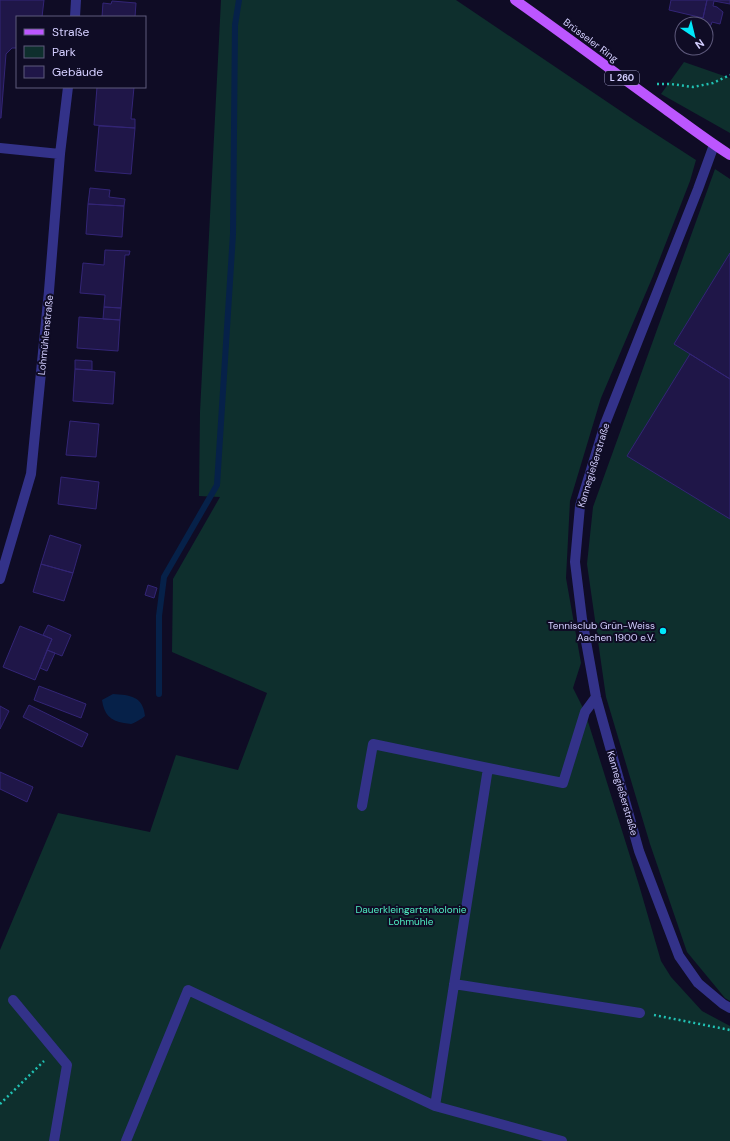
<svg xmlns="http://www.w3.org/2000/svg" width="730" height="1141" viewBox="0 0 730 1141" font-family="'DM Sans',sans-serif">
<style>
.green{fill:#0e2f2d}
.water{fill:#062149}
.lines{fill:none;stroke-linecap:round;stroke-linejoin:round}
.stream{stroke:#062149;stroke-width:6}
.building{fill:#1f1648;stroke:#332576}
.path{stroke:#21c1b3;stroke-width:2.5;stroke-dasharray:2 3;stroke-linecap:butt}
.minor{stroke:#333289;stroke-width:10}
.major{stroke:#bc56ff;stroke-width:10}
.poi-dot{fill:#00e8fa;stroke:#0f0c25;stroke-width:1.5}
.labels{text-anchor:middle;stroke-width:4;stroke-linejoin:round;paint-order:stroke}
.shield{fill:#0f0c25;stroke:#9994be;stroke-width:1}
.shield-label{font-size:9px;font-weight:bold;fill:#d4cfff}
.street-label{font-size:10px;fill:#d4cfff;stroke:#0f0c25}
.poi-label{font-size:10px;fill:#d4cfff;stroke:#0f0c25;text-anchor:end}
.park-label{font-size:10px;fill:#4fecc0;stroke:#0f0c25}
</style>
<rect width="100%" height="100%" fill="#0f0c25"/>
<path class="green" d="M 221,0 L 456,0 L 634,120 L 696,160 L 690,181 L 653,276 L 601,398 L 570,501 L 566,578 L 581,663 L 573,688 L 585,712 L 639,885 L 661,961 L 671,977 L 702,1011 L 730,1026 L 730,1141 L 0,1141 L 0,950 L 58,813 L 150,832 L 176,755 L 238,770 L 267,693 L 172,652 L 173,579 L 220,497 L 199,496 L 200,412 Z
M 684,62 L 730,78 L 730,133 L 661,94 Z
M 715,169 L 730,179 L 730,1001 L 725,998 L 687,952 L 650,844 L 606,697 L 587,564 L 593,507 Z"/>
<path class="water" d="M 113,694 C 130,695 143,696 145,716 C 141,719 135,723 131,724 C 129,724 126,723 124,723 C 110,721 104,714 102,700 Z"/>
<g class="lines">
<path class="stream" d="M 159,694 L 159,616 L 164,577 L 217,485 L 233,234 L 235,25 L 239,0"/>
</g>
<path class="building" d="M 0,0 L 44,0 L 42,17 L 17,17 L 17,48 L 12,48 L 6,54 L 1,118 L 0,118 Z
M 671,0 L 707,0 L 703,18 L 669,10 Z
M 707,0 L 730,0 L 730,4 L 714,1 L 713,6 L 717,7 L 723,12 L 720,24 L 712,22 L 711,25 L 707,28 L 706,24 L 701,24 L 700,22 L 703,18 Z
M 112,1 L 136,3 L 135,17 L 102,17 L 103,3 L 111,4 Z
M 97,87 L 134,87 L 131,119 L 135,119 L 135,128 L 94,125 Z
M 99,126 L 135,128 L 131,174 L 95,171 Z
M 90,188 L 110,190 L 109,197 L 125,199 L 124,206 L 88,204 Z
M 88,204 L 124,206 L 122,237 L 86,234 Z
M 105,250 L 130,251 L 129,255 L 125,255 L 121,308 L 104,307 L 105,295 L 80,293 L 83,263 L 104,265 Z
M 730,253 L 730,379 L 674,344 Z
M 104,307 L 121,308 L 120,320 L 103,319 Z
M 79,317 L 120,320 L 118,351 L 77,348 Z
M 690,354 L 730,379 L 730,519 L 627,456 Z
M 75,360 L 92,361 L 92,370 L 75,369 Z
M 75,369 L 115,372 L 113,404 L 73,401 Z
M 70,421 L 99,424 L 96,457 L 66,455 Z
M 61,477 L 99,482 L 96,509 L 58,504 Z
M 50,535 L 81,545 L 73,573 L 41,564 Z
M 41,564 L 73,573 L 64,601 L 33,592 Z
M 148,585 L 157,588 L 154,598 L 145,595 Z
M 48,625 L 71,635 L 62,656 L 47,650 L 52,639 L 43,635 Z
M 20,626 L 52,639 L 35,680 L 3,667 Z
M 47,650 L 55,653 L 47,671 L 40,668 Z
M 39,686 L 86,704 L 81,718 L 34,700 Z
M 29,705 L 88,734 L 82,747 L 23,717 Z
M 0,706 L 9,711 L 0,729 Z
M 0,772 L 33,787 L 27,802 L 0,789 Z"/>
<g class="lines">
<path class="path" d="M 657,84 L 671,84 L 693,87 L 713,83 L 730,75
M 654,1015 L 730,1030
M 0,1104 L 44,1061"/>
<path class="minor" d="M 75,17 L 76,0
M 714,145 L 698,189 L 605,424 L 580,506 L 575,562 L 582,619 L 596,697 L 639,851 L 679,956 L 698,983 L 723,1004 L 730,1008
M 0,148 L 60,154
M 0,579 L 31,474 L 49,291 L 60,154 L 68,87
M 362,806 L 373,744 L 488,768 L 563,783 L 585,712 L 596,697
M 454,984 L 640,1013
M 13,1000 L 67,1065 L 54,1141
M 435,1106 L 488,768
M 126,1141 L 188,990 L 435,1106 L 562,1141"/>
<path class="major" d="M 515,0 C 566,36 615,73 665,109 C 687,125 708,141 730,155"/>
</g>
<circle class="poi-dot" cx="663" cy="631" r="4"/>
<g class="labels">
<rect class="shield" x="605" y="71" width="34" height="14" rx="3"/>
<g class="shield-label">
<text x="622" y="81">L 260</text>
</g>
<g class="street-label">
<text transform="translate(591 40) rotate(37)" y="4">Brüsseler Ring</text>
<text transform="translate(45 335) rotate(-84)" y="4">Lohmühlenstraße</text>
<text transform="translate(593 465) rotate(-73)" y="4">Kannegießerstraße</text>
<text transform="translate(623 793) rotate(74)" y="4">Kannegießerstraße</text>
</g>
<g class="poi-label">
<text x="655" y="629">Tennisclub Grün-Weiss<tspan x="655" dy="12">Aachen 1900 e.V.</tspan></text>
</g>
<g class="park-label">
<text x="411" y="913">Dauerkleingartenkolonie<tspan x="411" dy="12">Lohmühle</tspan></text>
</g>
</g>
<rect x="16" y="16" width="130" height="72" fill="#0f0c25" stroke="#5e5a7c"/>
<rect x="24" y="29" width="20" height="6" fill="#bc56ff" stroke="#5e5a7c"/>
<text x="52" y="36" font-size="12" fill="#d4cfff">Straße</text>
<rect x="24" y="46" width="20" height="12" fill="#0e2f2d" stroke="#5e5a7c"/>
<text x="52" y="56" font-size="12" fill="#d4cfff">Park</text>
<rect x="24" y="66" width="20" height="12" fill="#1f1648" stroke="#5e5a7c"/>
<text x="52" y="76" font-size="12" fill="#d4cfff">Gebäude</text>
<g transform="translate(694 36) rotate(145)"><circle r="19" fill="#0f0c25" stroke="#5e5a7c"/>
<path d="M0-3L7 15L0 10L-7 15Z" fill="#00e8fa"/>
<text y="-6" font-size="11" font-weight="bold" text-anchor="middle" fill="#d4cfff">N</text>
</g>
</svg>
